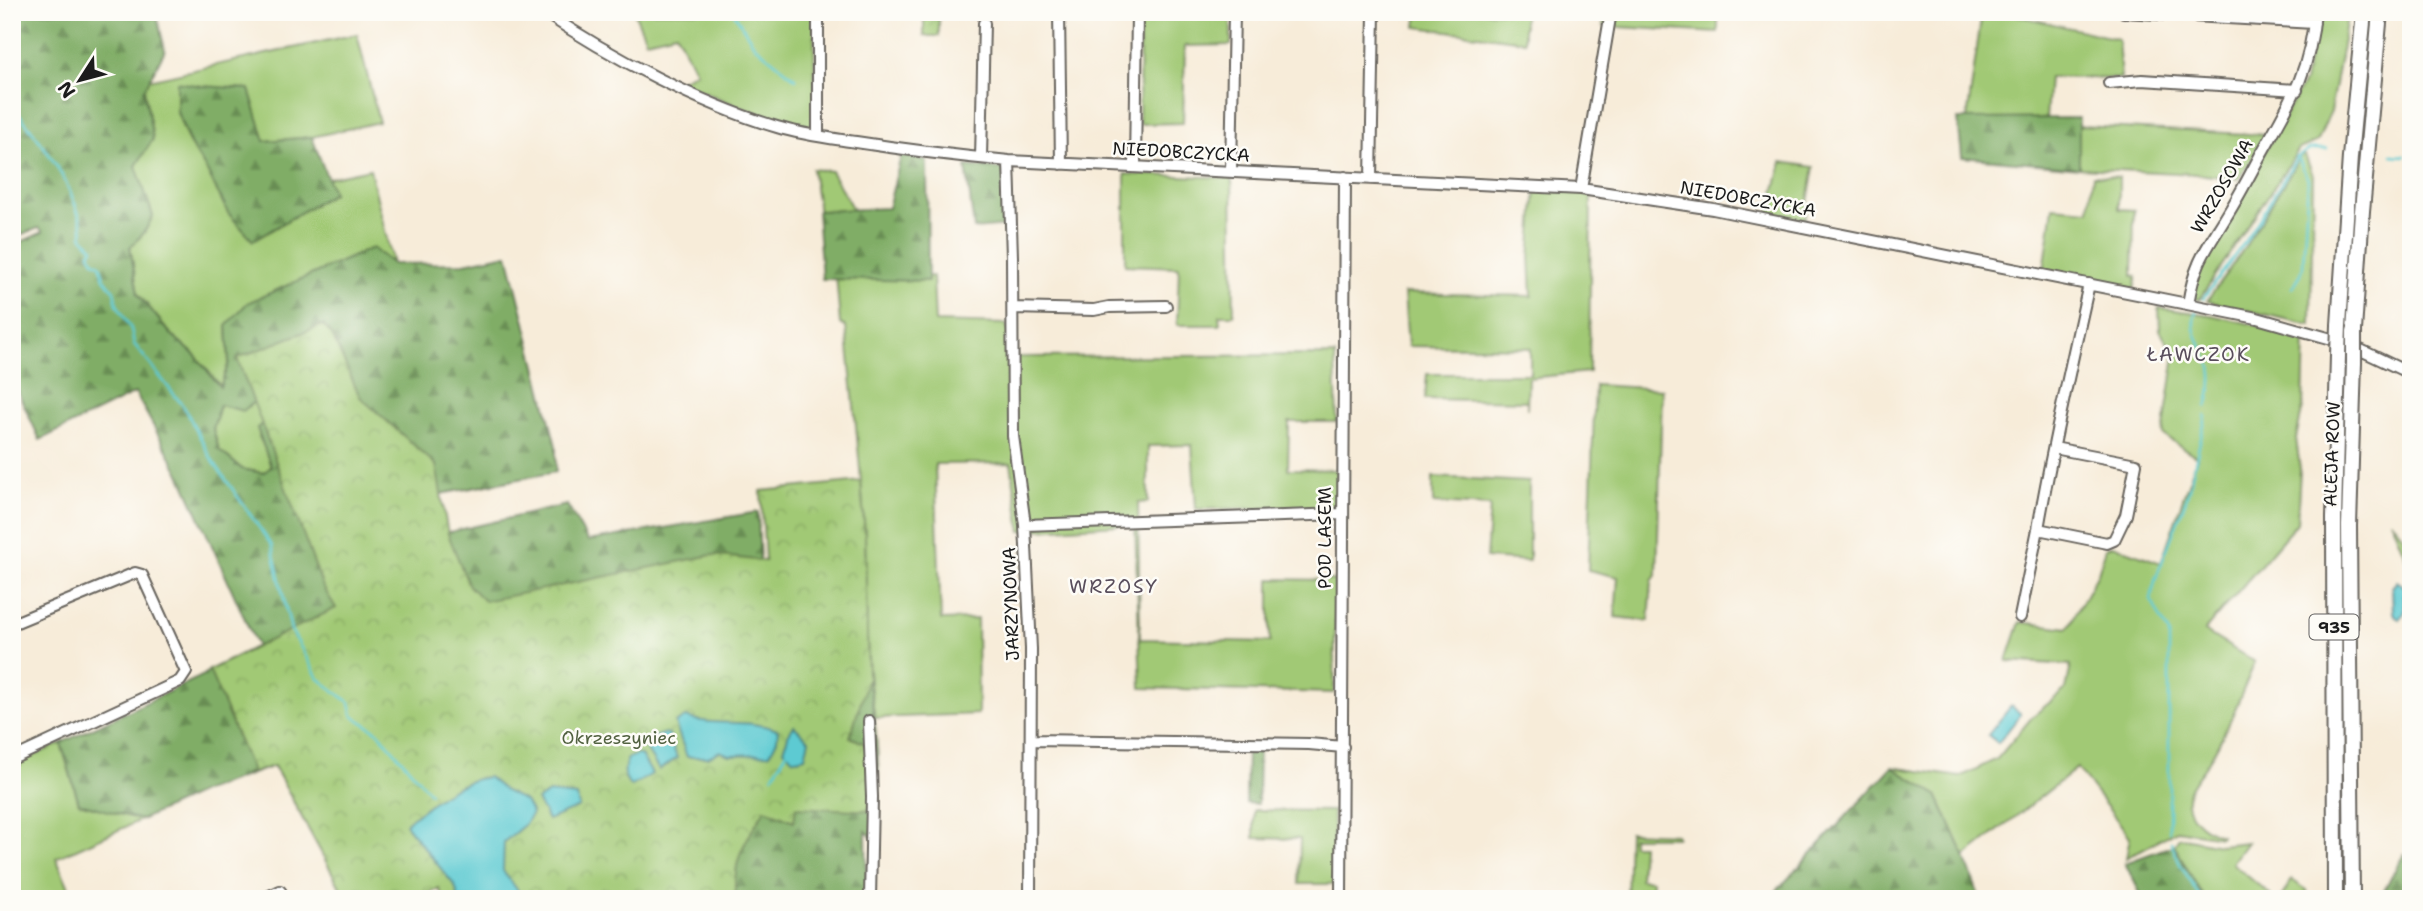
<svg xmlns="http://www.w3.org/2000/svg" width="2423" height="911" viewBox="0 0 2423 911" font-family="'Shantell Sans',sans-serif">
<style>
.grass{fill:#a1c975;stroke:#5e7248;stroke-width:2}
.forest{fill:url(#forest-firs);stroke:#4e6441;stroke-width:2;fill-rule:evenodd}
.park{fill:url(#park-crowns);stroke:#5e7248;stroke-width:2}
.water{fill:#5dcad2;stroke:#3c7377;stroke-width:2}
.lines{fill:none;stroke-linecap:round;stroke-linejoin:round}
.stream{stroke:#5dcad2;stroke-width:2.5}
.minor-casing{stroke:#69655e;stroke-width:14}
.major-casing{stroke:#69655e;stroke-width:18}
.minor{stroke:#fff;stroke-width:10}
.major{stroke:#fff;stroke-width:14}
.major-bridge-casing{stroke:#69655e;stroke-width:18;stroke-linecap:butt}
.major-bridge{stroke:#fff;stroke-width:14}
.labels{text-anchor:middle;stroke-width:5;stroke-linejoin:round;paint-order:stroke}
.shield{fill:#fdfcf7;stroke:#605f5e;stroke-width:2}
.shield-label{font-size:16px;font-weight:bold;fill:#1c1c1c}
.street-label{font-size:18px;fill:#1c1c1c;stroke:#fdfcf7}
.park-label{font-size:18px;fill:#516140;stroke:#fdfcf7}
.neighbourhood-label{font-size:19px;letter-spacing:2px;fill:#594e5c;stroke:#fdfcf7}
</style>
<defs>
<pattern id="forest-firs" width="22" height="20" patternUnits="userSpaceOnUse" patternTransform="scale(1.75)"><rect width="22" height="20" fill="#80ad66"/><path d="M5 1l3.5 6h-7zM16 11l3.5 6h-7z" fill="#688c53"/></pattern>
<pattern id="park-crowns" width="20" height="18" patternUnits="userSpaceOnUse" patternTransform="scale(1.75)"><rect width="20" height="18" fill="#a1c975"/><path d="M2 6a3 3 0 1 1 6 0M12 15a3 3 0 1 1 6 0" fill="none" stroke="#8aac65"/></pattern>
</defs>
<rect width="100%" height="100%" fill="#fdfcf7"/>
<filter id="ink" filterUnits="userSpaceOnUse"><feTurbulence type="fractalNoise" baseFrequency=".0143" numOctaves="2"/><feDisplacementMap in="SourceGraphic" scale="14" xChannelSelector="R" yChannelSelector="G"/><feConvolveMatrix kernelMatrix="1 2 1 2 8 2 1 2 1" color-interpolation-filters="sRGB"/></filter>
<filter id="wash" filterUnits="userSpaceOnUse"><feTurbulence type="fractalNoise" baseFrequency=".00686" numOctaves="4" result="noise"/><feDisplacementMap in="SourceGraphic" scale="28" xChannelSelector="R" yChannelSelector="G"/><feGaussianBlur stdDeviation="1.57" result="paint"/><feColorMatrix in="noise" values="0 0 0 0 0 0 0 0 0 0 0 0 0 0 0 0 0 1.4 0 .05"/><feComposite in="paint" operator="in"/></filter>
<g filter="url(#wash)">
<rect width="100%" height="100%" fill="#f7ecd9"/>
<path class="grass" d="M 634,12 L 814,12 L 815,121 L 809,128 C 764,118 722,100 679,81 L 696,72 L 676,33 L 646,40 Z
M 1140,12 L 1231,12 L 1231,45 L 1185,46 L 1183,123 L 1139,124 Z
M 1418,12 L 1524,12 L 1524,41 L 1416,27 Z
M 1605,12 L 1718,12 L 1718,33 L 1603,26 Z
M 1982,12 L 2001,12 L 2118,39 L 2121,79 L 2049,77 L 2046,119 L 1967,119 Z
M 2318,12 L 2348,12 L 2330,112 L 2318,141 L 2299,149 L 2199,300 L 2192,297 L 2199,267 L 2304,82 Z
M 357,34 L 379,122 L 312,137 L 265,141 L 201,86 L 177,83 L 177,112 L 188,141 L 253,241 L 333,193 L 327,178 L 370,169 L 393,264 L 227,325 L 229,362 L 221,387 L 196,356 L 170,333 L 138,294 L 130,247 L 144,233 L 153,216 L 135,166 L 153,139 L 144,90 L 148,80 Z
M 2079,126 L 2268,135 L 2239,179 L 2196,174 L 2079,168 Z
M 2301,155 L 2305,155 L 2313,175 L 2311,325 L 2207,301 L 2245,247 Z
M 1782,162 L 1814,167 L 1805,219 L 1769,213 Z
M 812,169 L 831,171 L 855,213 L 820,219 Z
M 1125,174 L 1232,178 L 1234,315 L 1219,315 L 1220,325 L 1177,325 L 1179,267 L 1125,265 Z
M 2093,175 L 2119,177 L 2119,209 L 2134,210 L 2133,276 L 2137,277 L 2134,289 L 2044,270 L 2053,207 L 2089,210 Z
M 1536,189 L 1591,194 L 1589,372 L 1528,378 L 1527,409 L 1527,401 L 1425,399 L 1427,374 L 1530,374 L 1530,348 L 1408,346 L 1404,293 L 1532,296 L 1530,257 Z
M 836,274 L 888,279 L 933,276 L 935,322 L 1006,324 L 1017,357 L 1335,355 L 1337,422 L 1289,422 L 1288,469 L 1337,470 L 1336,508 L 1196,509 L 1192,445 L 1148,446 L 1148,502 L 1138,503 L 1140,639 L 1270,642 L 1270,579 L 1333,580 L 1336,582 L 1334,693 L 1141,688 L 1135,524 L 1021,531 L 1011,463 L 935,464 L 941,620 L 977,619 L 978,714 L 875,718 C 864,657 867,597 865,536 C 861,466 853,397 846,327 L 840,324 Z
M 2159,308 L 2211,315 L 2305,336 L 2303,407 L 2296,438 L 2300,469 L 2297,523 L 2204,631 L 2255,662 C 2240,697 2227,733 2206,765 C 2199,775 2185,790 2187,803 C 2189,819 2206,831 2221,835 L 2220,837 L 2177,830 L 2126,858 L 2130,837 L 2077,768 L 1965,857 L 1937,795 L 1892,767 L 1960,777 L 1997,759 L 2033,716 L 2066,689 L 2071,665 L 2007,661 L 2020,622 L 2068,628 L 2098,573 L 2106,547 L 2113,545 L 2161,563 L 2197,457 L 2163,435 L 2175,355 L 2160,330 Z
M 284,362 L 259,437 L 268,454 L 271,468 L 263,473 L 242,469 L 219,450 L 213,429 L 220,404 Z
M 1595,385 L 1662,389 L 1657,574 L 1652,581 L 1649,621 L 1615,617 L 1618,577 L 1588,570 Z
M 1433,477 L 1529,482 L 1529,561 L 1486,558 L 1490,506 L 1433,503 Z
M 2390,519 L 2411,546 L 2411,570 Z
M 61,743 L 79,803 L 141,820 L 56,858 L 74,899 L 12,899 L 12,766 Z
M 1254,810 L 1333,811 L 1333,884 L 1299,884 L 1300,839 L 1254,838 Z
M 1629,832 L 1676,834 L 1677,837 L 1632,837 L 1632,845 L 1642,845 L 1640,879 L 1652,880 L 1651,899 L 1627,899 Z
M 2179,837 L 2219,845 L 2247,842 L 2232,863 L 2275,899 L 2204,899 L 2174,845 Z
M 2292,880 L 2307,890 L 2308,899 L 2280,899 Z"/>
<path class="forest" d="M 12,12 L 156,12 L 165,50 L 144,90 L 153,139 L 136,166 L 153,216 L 144,233 L 130,247 L 138,294 L 170,333 L 196,356 L 220,387 L 229,362 L 227,325 L 247,303 L 372,248 L 393,264 L 464,263 L 508,254 L 556,446 L 556,472 L 409,500 L 344,556 L 567,505 L 588,541 L 758,512 L 760,566 L 786,688 L 868,678 C 878,733 882,787 877,843 L 866,831 L 867,899 L 623,899 L 455,886 L 443,899 L 439,888 L 419,899 L 367,899 L 364,890 L 346,898 L 274,766 L 202,792 L 141,820 L 79,803 L 61,743 L 204,675 L 209,670 L 257,646 L 179,472 L 135,393 L 40,440 L 16,388 L 12,389 L 12,246 L 43,232 L 39,228 L 17,236 L 12,228 L 12,200 L 16,197 L 12,190 ZM 267,391 L 270,417 L 257,428 L 271,467 L 263,473 L 242,469 L 219,450 L 213,429 L 220,405 L 243,411 Z
M 177,82 L 202,86 L 249,89 L 265,141 L 312,137 L 333,193 L 253,241 L 228,213 L 207,171 L 190,144 L 177,112 Z
M 2079,118 L 2079,168 L 1962,157 L 1958,119 Z
M 901,156 L 927,160 L 928,281 L 822,279 L 817,211 L 888,208 Z
M 966,166 L 1004,169 L 1007,226 L 974,229 Z
M 1247,748 L 1259,748 L 1258,804 L 1246,803 Z
M 1892,767 L 1937,795 L 1965,857 L 1980,899 L 1769,899 Z
M 2174,845 L 2204,899 L 2143,899 L 2125,863 Z
M 2404,854 L 2411,862 L 2411,899 L 2385,899 L 2384,890 Z"/>
<path class="park" d="M 924,12 L 939,12 L 939,36 L 924,36 Z
M 323,325 L 332,335 L 360,397 L 436,465 L 448,534 L 469,586 L 484,601 L 712,555 L 765,561 L 761,491 L 861,481 L 865,537 L 868,678 L 850,737 L 874,748 L 875,811 L 796,807 L 794,821 L 765,809 C 744,844 733,856 735,899 L 443,899 L 439,888 L 419,899 L 367,899 L 364,890 L 346,898 L 274,766 L 243,775 L 252,771 L 209,670 L 336,608 L 323,587 L 237,358 Z"/>
<path class="water" d="M 2397,581 L 2404,586 L 2405,612 L 2399,619 L 2393,613 L 2392,587 Z
M 2011,706 L 2021,714 L 1998,743 L 1988,735 Z
M 685,717 C 719,728 744,717 778,730 L 777,740 L 770,754 L 729,755 L 720,751 L 708,757 L 687,757 L 675,723 Z
M 794,726 L 809,740 L 805,757 C 788,762 794,756 784,750 L 789,732 Z
M 665,733 L 669,734 L 677,758 L 659,770 L 643,744 L 643,741 Z
M 636,755 L 641,755 L 652,774 L 632,786 L 629,785 C 623,776 623,768 628,758 Z
M 488,777 L 505,791 L 525,801 L 532,813 L 524,825 L 504,842 L 503,871 L 519,892 L 507,899 L 459,899 L 455,886 L 405,824 C 427,805 458,780 488,777 Z
M 549,793 L 577,796 L 579,807 L 548,820 L 537,800 Z"/>
<g class="lines">
<path class="stream" d="M 733,12 L 755,46 L 796,79
M 12,105 C 37,137 61,166 75,204 C 79,216 84,224 82,237 L 93,248 L 90,253 L 94,261 L 100,264 L 104,278 L 114,291 L 117,304 L 131,329 L 134,344 L 184,407 L 211,458 L 272,546 L 291,630 L 318,678 L 350,703 L 353,716 L 378,732 L 430,793
M 2392,155 L 2405,156
M 2292,288 L 2301,274 L 2303,266 L 2308,180 L 2298,157
M 2203,299 L 2249,236 L 2297,157 L 2310,149 L 2327,149
M 2196,311 C 2187,334 2206,347 2211,368 C 2214,381 2210,395 2207,407
M 773,776 L 787,752
M 2169,831 L 2169,634 L 2151,600 L 2155,580 L 2187,497 L 2206,416
M 2171,842 L 2179,862 L 2201,899"/>
</g>
</g>
<g filter="url(#ink)">
<g class="lines">
<g class="minor-casing">
<path id="minor" d="M 544,12 C 609,56 702,105 777,127 C 803,135 830,138 856,142 C 907,150 957,156 1009,161 L 1581,189 L 1713,209 L 2257,318 L 2346,343 L 2411,374
M 1059,12 L 1061,164
M 2124,12 L 2314,23
M 2109,83 L 2142,80 L 2297,90
M 818,136 L 818,12
M 981,158 L 984,23
M 1009,161 L 1012,257 L 1013,436 L 1025,525 L 1031,649 L 1030,899
M 1135,167 L 1137,12
M 1231,172 L 1234,12
M 1371,179 L 1374,12
M 1581,189 L 1611,12
M 2188,304 C 2195,260 2207,249 2229,212 C 2240,194 2250,175 2260,156 C 2289,104 2310,74 2315,12
M 1013,308 L 1094,310 L 1109,307 L 1166,306
M 2054,448 L 2136,464 L 2126,515 L 2114,540 L 2107,543 L 2038,529 C 2052,447 2071,365 2089,284
M 1025,525 L 1341,514
M 2020,617 L 2038,529
M 12,624 L 135,573 L 142,575 L 186,672 L 180,681 L 12,759
M 869,721 L 872,797 L 870,899
M 1031,740 L 1309,744 L 1343,747
M 263,899 L 280,891 L 285,899
M 1341,899 L 1345,177"/>
</g>
<g class="major-casing">
<path id="major" d="M 2339,325 L 2350,157 L 2364,12
M 2354,331 L 2362,211 L 2380,12
M 2335,899 L 2334,518 L 2338,355
M 2352,899 L 2349,526 L 2354,362"/>
</g>
<use href="#minor" class="minor"/>
<use href="#major" class="major"/>
<g class="major-bridge-casing">
<path id="major-bridge" d="M 2338,355 L 2339,325
M 2354,362 L 2354,331"/>
</g>
<use href="#major-bridge" class="major-bridge"/>
</g>
</g>
<g class="labels">
<rect class="shield" x="2309.5" y="614.5" width="49" height="25" rx="5"/>
<g class="shield-label">
<text x="2334" y="633">935</text>
</g>
<g class="street-label">
<text transform="translate(1181 152) rotate(3)" y="6">NIEDOBCZYCKA</text>
<text transform="translate(2222 186) rotate(-60)" y="6">WRZOSOWA</text>
<text transform="translate(1748 199) rotate(10)" y="6">NIEDOBCZYCKA</text>
<text transform="translate(2332 454) rotate(-88)" y="6">ALEJA ROW</text>
<text transform="translate(1325 538) rotate(-90)" y="6">POD LASEM</text>
<text transform="translate(1011 604) rotate(-92)" y="6">JARZYNOWA</text>
</g>
<g class="park-label">
<text x="619" y="744">Okrzeszyniec</text>
</g>
<g class="neighbourhood-label">
<text x="2199" y="361">ŁAWCZOK</text>
<text x="1114" y="593">WRZOSY</text>
</g>
</g>
<rect width="2423" height="911" fill="none" stroke="#fdfcf7" stroke-width="42"/>
<g transform="translate(80 80) rotate(234)" stroke="#fdfcf7" stroke-width="5" paint-order="stroke">
<path d="M0-5L12 26L0 18L-12 26Z" fill="#1c1c1c"/>
<text y="-10" font-size="19" font-weight="bold" text-anchor="middle" fill="#1c1c1c">N</text>
</g>
</svg>
